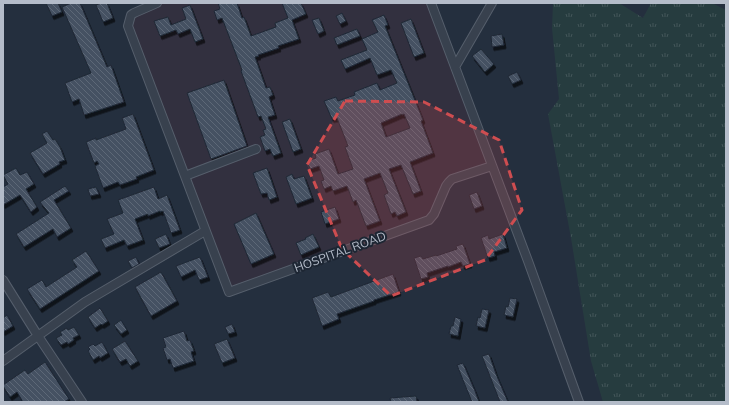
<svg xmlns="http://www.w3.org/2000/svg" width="729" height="405" viewBox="0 0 729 405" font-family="Mulish,sans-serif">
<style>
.medical{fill:#32303f}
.grass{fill:url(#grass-tufts)}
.building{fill:url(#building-back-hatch);stroke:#1f2835;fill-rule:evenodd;filter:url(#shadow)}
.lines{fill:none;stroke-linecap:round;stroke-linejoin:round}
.minor-casing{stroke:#565f6c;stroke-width:10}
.minor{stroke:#38414e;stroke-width:8}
.marked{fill:#ce4d50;fill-opacity:0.2;stroke:#ce4d50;stroke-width:3;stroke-dasharray:8 5;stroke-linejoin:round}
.labels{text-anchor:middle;stroke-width:4;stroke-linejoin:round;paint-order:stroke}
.street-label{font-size:12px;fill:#b4bcc9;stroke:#1d2633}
</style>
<defs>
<pattern id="grass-tufts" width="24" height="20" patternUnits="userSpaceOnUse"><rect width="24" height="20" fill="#263c3f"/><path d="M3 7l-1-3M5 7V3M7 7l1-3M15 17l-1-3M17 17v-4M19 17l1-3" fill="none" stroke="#435659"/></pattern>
<pattern id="building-back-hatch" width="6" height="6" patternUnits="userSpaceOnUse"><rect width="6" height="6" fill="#455162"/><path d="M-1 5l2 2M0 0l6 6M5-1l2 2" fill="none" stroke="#5d6877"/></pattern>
<filter id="shadow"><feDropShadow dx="2" dy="3.5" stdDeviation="0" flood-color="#0009"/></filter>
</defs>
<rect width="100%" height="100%" fill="#242f3e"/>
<path class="medical" d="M 161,3 L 430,3 L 491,165 L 452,179 L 434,214 L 229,291 L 130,27 L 133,14 Z"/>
<path class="grass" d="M 553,3 L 619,3 L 643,18 L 651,3 L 712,3 L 726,10 L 726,402 L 603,402 L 591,361 L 571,238 L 548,114 L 559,99 L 552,28 Z"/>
<path class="building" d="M 46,3 L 58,3 L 62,12 L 52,16 Z
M 71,3 L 80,3 L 107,67 L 111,65 L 124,102 L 84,115 L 79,99 L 72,102 L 65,83 L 91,73 L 62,7 Z
M 101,3 L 107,3 L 113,18 L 103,22 L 96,5 Z
M 218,3 L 237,3 L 242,18 L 244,17 L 251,36 L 276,27 L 275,23 L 288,18 L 282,3 L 301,3 L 306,14 L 292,20 L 299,39 L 278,46 L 279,48 L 258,55 L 259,56 L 255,57 L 266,88 L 270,87 L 273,95 L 269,97 L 275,115 L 268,117 L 281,153 L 273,156 L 270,149 L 265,151 L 260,137 L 265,135 L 263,130 L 266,129 L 261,116 L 258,117 L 241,71 L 242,70 L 222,18 L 217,20 L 214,11 L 220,9 Z
M 190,5 L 203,39 L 195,42 L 190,29 L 178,34 L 176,30 L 160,36 L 154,21 L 168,17 L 171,25 L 186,19 L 182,8 Z
M 342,13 L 346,21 L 340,24 L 336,16 Z
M 384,15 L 388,25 L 385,26 L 423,120 L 421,121 L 433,153 L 410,162 L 421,191 L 413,194 L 401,165 L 389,169 L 406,212 L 397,216 L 395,212 L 391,214 L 384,195 L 388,193 L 380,173 L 364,179 L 380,221 L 366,226 L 356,200 L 353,202 L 347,186 L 333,191 L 331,186 L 324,189 L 321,181 L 324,180 L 319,166 L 310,169 L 307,161 L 316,158 L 315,154 L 329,149 L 338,174 L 353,169 L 345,147 L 348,146 L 337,118 L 332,119 L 324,101 L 336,97 L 338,101 L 355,95 L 354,92 L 377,83 L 380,90 L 397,83 L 391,70 L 377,75 L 370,58 L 345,69 L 341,60 L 367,50 L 362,39 L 378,32 L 372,20 ZM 402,114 L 402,115 L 404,114 L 410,128 L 386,137 L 381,123 Z
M 319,18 L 324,31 L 318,34 L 312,20 Z
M 411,19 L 424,53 L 414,57 L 401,23 Z
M 357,29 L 360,36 L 337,45 L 334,38 Z
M 502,34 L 504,45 L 492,47 L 491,36 Z
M 481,49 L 494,64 L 485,72 L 472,56 Z
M 517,72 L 521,80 L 512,84 L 508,76 Z
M 224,80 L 247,146 L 211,159 L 187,93 Z
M 133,114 L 154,170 L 136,177 L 137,179 L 120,185 L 118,182 L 103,188 L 95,166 L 99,164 L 97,161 L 94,163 L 86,142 L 96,138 L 96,140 L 126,129 L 122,118 Z
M 290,119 L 301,149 L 293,152 L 282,122 Z
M 47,131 L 53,140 L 55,139 L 60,147 L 65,160 L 59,162 L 60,164 L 43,174 L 30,153 L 47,143 L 42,134 Z
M 16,168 L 20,175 L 27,172 L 34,184 L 26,189 L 37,207 L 31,212 L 20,195 L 3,205 L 3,187 L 8,184 L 3,175 Z
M 267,168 L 277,197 L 269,200 L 267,193 L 261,194 L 253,173 Z
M 292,174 L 294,179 L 304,176 L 312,198 L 296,204 L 286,177 Z
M 65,186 L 69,191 L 54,200 L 71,228 L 57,237 L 53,229 L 24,247 L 16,234 L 49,213 L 40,202 Z
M 96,187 L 99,194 L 90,196 L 88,189 Z
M 154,187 L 158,199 L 167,195 L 180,230 L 171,233 L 163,211 L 160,212 L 160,211 L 148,216 L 148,214 L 135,219 L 143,240 L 127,246 L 124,240 L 105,248 L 101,239 L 114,234 L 107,219 L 123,213 L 118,200 Z
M 477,192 L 482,206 L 474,209 L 469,195 Z
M 335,207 L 339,219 L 325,224 L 321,212 Z
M 256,213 L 274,254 L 251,264 L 234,224 Z
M 166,234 L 170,244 L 159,248 L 155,239 Z
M 313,234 L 319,247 L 301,255 L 296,243 L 306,239 L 305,238 Z
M 503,234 L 507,248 L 494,252 L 495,256 L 488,258 L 481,238 L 488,235 L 489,239 Z
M 463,244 L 470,264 L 463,266 L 461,262 L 448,267 L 448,266 L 427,273 L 428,277 L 421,279 L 414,258 L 421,256 L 423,259 L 436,255 L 436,256 L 457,249 L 456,246 Z
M 86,251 L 99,271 L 40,309 L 27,289 L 42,280 L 46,287 L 77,267 L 72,260 Z
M 136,257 L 139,264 L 132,268 L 128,261 Z
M 200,257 L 208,277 L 199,280 L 195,270 L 181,277 L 176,266 Z
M 161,272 L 177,301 L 151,316 L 135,287 Z
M 393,274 L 399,292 L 374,300 L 374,301 L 337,314 L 339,319 L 322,326 L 312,298 L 328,292 L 331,297 Z
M 510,298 L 517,299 L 513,317 L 504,315 L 506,306 L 508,307 Z
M 100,308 L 108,321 L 102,325 L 101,324 L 95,328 L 88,317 Z
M 482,309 L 489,310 L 485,328 L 476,326 L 478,317 L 480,318 Z
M 7,315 L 13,326 L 3,332 L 3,318 Z
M 455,317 L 461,319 L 458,336 L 449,334 L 451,326 L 453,326 Z
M 121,320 L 127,330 L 121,334 L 114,325 Z
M 232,324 L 235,332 L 228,334 L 225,327 Z
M 74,327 L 79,335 L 73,338 L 74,340 L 68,344 L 67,342 L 61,345 L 56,338 L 62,335 L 60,332 L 67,328 L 68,330 Z
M 184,331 L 187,341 L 190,340 L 194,351 L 191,352 L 194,361 L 173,368 L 170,359 L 167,360 L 163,348 L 166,347 L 163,338 Z
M 227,339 L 235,358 L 222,363 L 214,344 Z
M 125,341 L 138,361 L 130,366 L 126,359 L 120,362 L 112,349 Z
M 102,342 L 108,353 L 100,358 L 99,356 L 93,360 L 88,351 L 90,349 L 88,347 L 93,344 L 95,346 Z
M 489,354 L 496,374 L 508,402 L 500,402 L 493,384 L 482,356 Z
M 45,362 L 69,399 L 64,402 L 23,402 L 17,392 L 10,397 L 3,386 L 3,385 L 25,370 L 28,374 Z
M 463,363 L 475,391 L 479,402 L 472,402 L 465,385 L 457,365 Z
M 416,396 L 417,402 L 391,402 L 390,398 Z"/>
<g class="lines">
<g class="minor-casing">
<path id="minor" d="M 157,3 L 134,13 L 131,15 L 128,26 L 229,292 L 429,220 L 434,214 L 446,186 L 449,182 L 452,179 L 492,166
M 431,3 L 528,261 L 579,402
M 455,67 L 492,3
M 185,176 L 256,149
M 3,280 L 38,336 L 82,402
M 3,361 L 85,302 L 205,231"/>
</g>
<use href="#minor" class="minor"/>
</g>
<path class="marked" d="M 345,101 L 424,102 L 499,140 L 522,210 L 485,260 L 391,296 L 342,249 L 307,165 Z"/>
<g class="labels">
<g class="street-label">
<text transform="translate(340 252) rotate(-20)" y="4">HOSPITAL ROAD</text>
</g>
</g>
<rect width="729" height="405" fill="none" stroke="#b4bcc9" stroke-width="8"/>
</svg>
